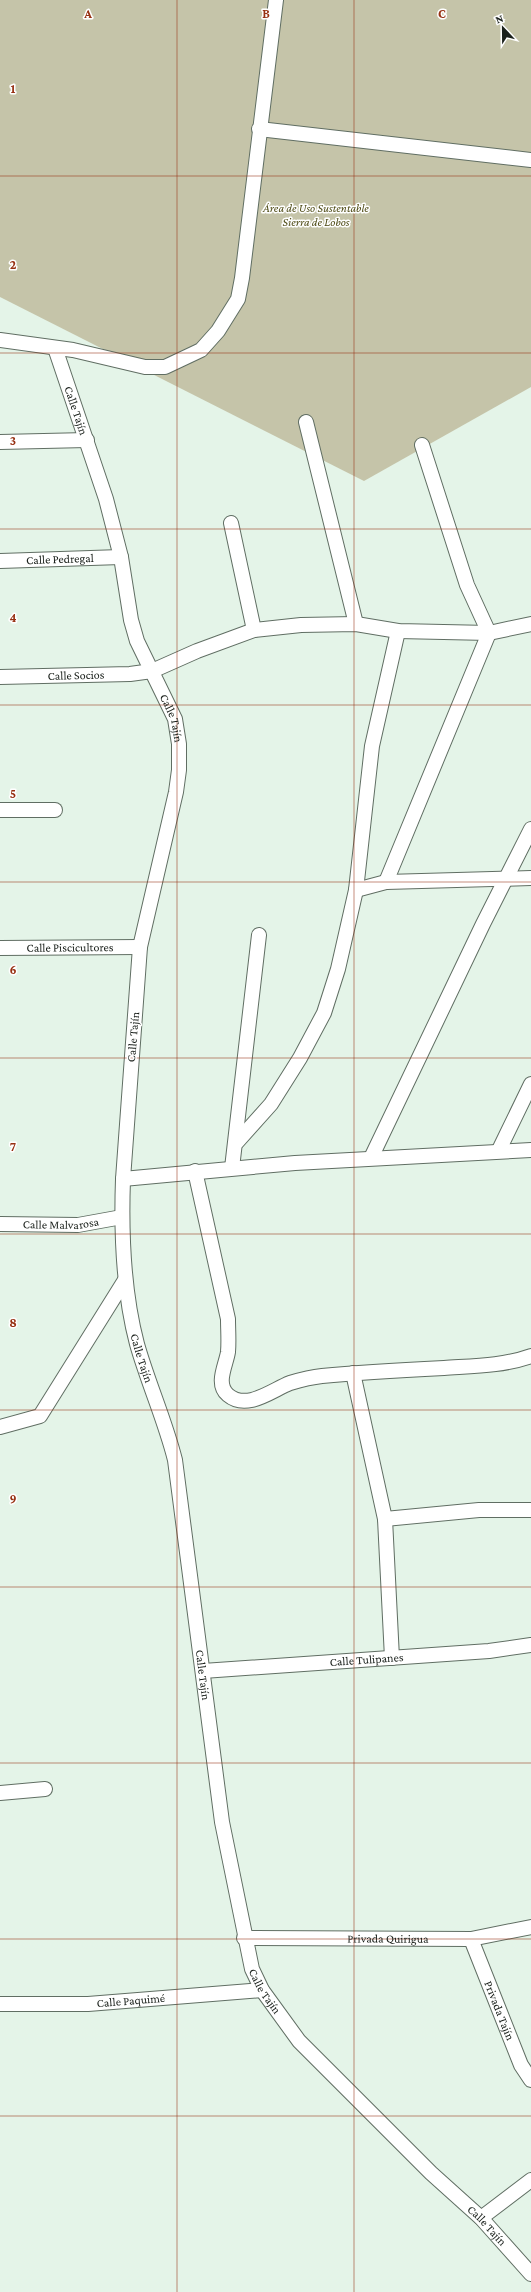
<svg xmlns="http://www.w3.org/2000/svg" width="531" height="2292" viewBox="0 0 531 2292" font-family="'Crimson Pro',serif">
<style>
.green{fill:#c5c4a9}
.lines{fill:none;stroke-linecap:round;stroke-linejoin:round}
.minor-casing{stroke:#606e63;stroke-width:16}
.minor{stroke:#fff;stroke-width:14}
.grid{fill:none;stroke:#973012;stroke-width:1;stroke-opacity:0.55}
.labels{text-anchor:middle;stroke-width:3;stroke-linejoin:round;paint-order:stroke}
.park-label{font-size:12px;font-style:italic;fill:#4f4c16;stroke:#fff}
.street-label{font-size:12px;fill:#191f1a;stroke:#fff}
.grid-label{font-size:13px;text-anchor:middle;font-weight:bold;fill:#973012;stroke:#fff;stroke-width:3;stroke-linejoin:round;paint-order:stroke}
</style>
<rect width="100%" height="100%" fill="#e4f4e8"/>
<path class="green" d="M 0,0 L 531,0 L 531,387 L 364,481 L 0,297 Z"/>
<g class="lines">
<g class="minor-casing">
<g id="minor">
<path d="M 259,129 L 531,160"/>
<path d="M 0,340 L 73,350 L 145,367 L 165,367 L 201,350 L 218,331 L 238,299 L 242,278 L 276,0"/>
<path id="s1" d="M 55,348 L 106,499 L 121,557 L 131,620 L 137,641 L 175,719 L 179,744 L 179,770 L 176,792 L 140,947 L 123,1179 C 121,1234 123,1291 137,1344 C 148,1383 165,1420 175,1460 L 222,1822 L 252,1969 L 262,1990 L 299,2041 L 431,2173 L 481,2218 L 531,2274"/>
<path d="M 306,422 L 356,624"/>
<path d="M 0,442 L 87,440"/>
<path d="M 231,523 L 254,630"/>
<path id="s2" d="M 0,561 L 121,557"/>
<path id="s3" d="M 0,677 L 130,674 L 152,671 L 197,651 L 254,630 L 301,625 L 356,624 L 398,631 L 489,633 L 531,624"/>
<path d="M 0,810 L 55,810"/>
<path d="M 386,882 L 489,633 L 467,585 L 422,445"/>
<path d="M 356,890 L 386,882 L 531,878"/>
<path id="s4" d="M 0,948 L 140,947"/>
<path d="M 237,1142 L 271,1104 L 300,1058 L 324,1013 L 338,969 L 356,890 L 372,746 L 398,631"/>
<path d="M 499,1150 L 531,1084"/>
<path d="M 371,1158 L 483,924 L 531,829"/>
<path d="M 232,1168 L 259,935"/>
<path d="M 195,1171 L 228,1319 C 228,1330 229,1341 228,1352 C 226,1365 215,1384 228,1395 C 247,1411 272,1390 290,1383 C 300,1380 312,1377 322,1376 C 363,1372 403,1370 444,1368 C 473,1366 503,1366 531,1356"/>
<path d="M 123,1179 L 295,1163 L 531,1150"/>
<path id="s5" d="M 0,1224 L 78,1225 L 122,1217"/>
<path d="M 353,1373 L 385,1519 L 392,1658"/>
<path d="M 0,1427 L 40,1416 L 125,1280"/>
<path d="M 385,1519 L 479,1510 L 531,1510"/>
<path id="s6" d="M 203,1671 L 489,1651 L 531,1645"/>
<path d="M 0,1793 L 45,1789"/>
<path id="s7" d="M 244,1938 L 471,1939 L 531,1927"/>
<path id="s8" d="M 471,1939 L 521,2065 L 531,2080"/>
<path id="s9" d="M 0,2004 L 88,2004 L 262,1990"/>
<path d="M 481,2218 L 531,2180"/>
</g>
</g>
<use href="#minor" class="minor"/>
</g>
<path class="grid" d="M 177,0 L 177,2292M 354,0 L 354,2292M 0,176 L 531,176M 0,353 L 531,353M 0,529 L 531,529M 0,705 L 531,705M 0,882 L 531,882M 0,1058 L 531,1058M 0,1234 L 531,1234M 0,1410 L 531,1410M 0,1587 L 531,1587M 0,1763 L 531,1763M 0,1939 L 531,1939M 0,2116 L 531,2116"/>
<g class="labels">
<g class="park-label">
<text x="316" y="212">Área de Uso Sustentable<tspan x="316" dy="14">Sierra de Lobos</tspan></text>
</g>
<g class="street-label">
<text dy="4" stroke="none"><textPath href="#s1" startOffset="66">Calle Tajín</textPath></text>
<text dy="4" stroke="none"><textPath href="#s2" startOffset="60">Calle Pedregal</textPath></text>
<text dy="4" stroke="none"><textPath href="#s3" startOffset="76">Calle Socios</textPath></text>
<text dy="4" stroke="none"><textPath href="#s1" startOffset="390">Calle Tajín</textPath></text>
<text dy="4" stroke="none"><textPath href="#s4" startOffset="70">Calle Piscicultores</textPath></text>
<text transform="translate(133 1037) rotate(-85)" y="4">Calle Tajín</text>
<text dy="4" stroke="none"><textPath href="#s5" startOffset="61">Calle Malvarosa</textPath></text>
<text dy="4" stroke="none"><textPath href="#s1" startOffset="1038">Calle Tajín</textPath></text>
<text dy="4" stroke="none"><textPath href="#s6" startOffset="164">Calle Tulipanes</textPath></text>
<text dy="4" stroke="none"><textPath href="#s1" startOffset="1362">Calle Tajín</textPath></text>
<text dy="4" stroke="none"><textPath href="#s7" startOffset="144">Privada Quirigua</textPath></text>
<text dy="4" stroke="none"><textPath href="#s1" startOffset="1686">Calle Tajín</textPath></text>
<text dy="4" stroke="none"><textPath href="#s9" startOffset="131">Calle Paquimé</textPath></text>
<text dy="4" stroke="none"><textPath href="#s8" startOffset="77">Privada Tajín</textPath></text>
<text dy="4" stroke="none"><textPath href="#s1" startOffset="2010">Calle Tajín</textPath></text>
</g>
</g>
<g class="grid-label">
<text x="88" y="18">A</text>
<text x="266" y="18">B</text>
<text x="442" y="18">C</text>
<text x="13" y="93">1</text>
<text x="13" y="269">2</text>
<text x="13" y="445">3</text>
<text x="13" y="622">4</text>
<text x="13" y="798">5</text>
<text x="13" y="974">6</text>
<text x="13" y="1151">7</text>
<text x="13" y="1327">8</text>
<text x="13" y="1503">9</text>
</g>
<g transform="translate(503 28) rotate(338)" stroke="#ffffff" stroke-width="3" paint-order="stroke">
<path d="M0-3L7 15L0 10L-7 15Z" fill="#191f1a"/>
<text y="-6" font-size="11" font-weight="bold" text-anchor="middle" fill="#191f1a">N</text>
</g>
</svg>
